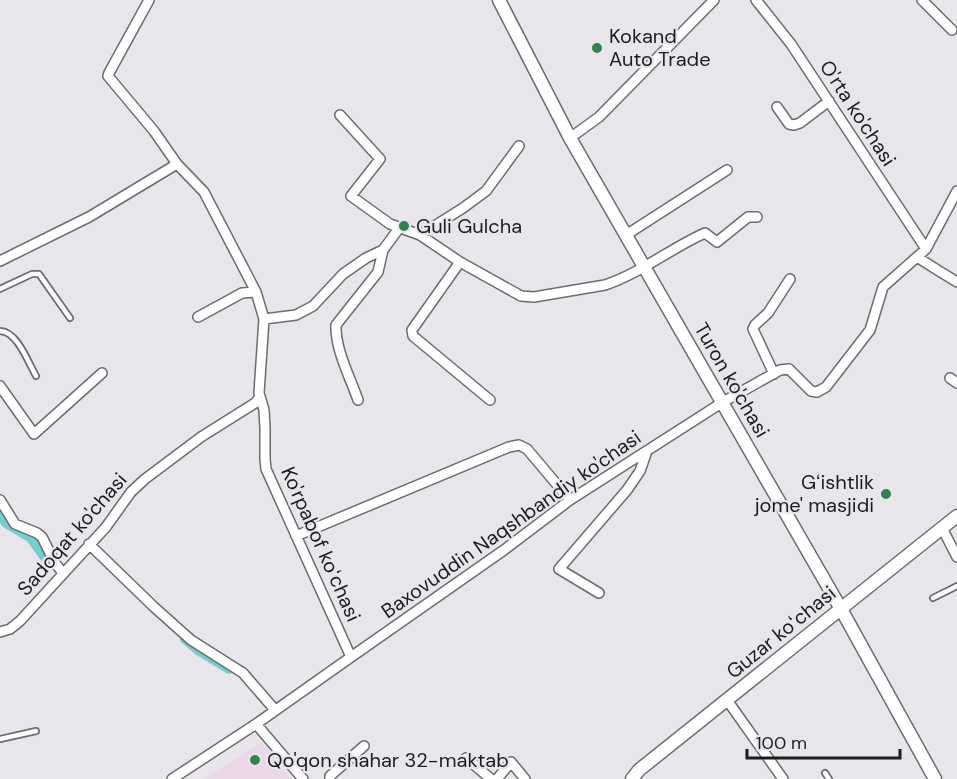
<svg xmlns="http://www.w3.org/2000/svg" width="957" height="779" viewBox="0 0 957 779" font-family="'DM Sans',sans-serif">
<style>
.education{fill:#ead7e7}
.lines{fill:none;stroke-linecap:round;stroke-linejoin:round}
.canal{stroke:#76cdce;stroke-width:10}
.lane-casing{stroke:#6e6b70;stroke-width:8}
.street-casing{stroke:#6e6b70;stroke-width:12}
.secondary-casing{stroke:#6e6b70;stroke-width:15}
.lane{stroke:#fff;stroke-width:4.5}
.street{stroke:#fff;stroke-width:9}
.secondary{stroke:#fff;stroke-width:12}
.poi-dot{fill:#328151;stroke:#e9e6eb;stroke-width:2}
.labels{text-anchor:middle;stroke-width:4.5;stroke-linejoin:round;paint-order:stroke}
.poi-label{font-size:20px;fill:#1d1c1e;stroke:#e9e6eb;text-anchor:start}
.street-label{font-size:20px;fill:#1d1c1e;stroke:#e9e6eb}
</style>
<rect width="100%" height="100%" fill="#e9e6eb"/>
<path class="education" d="M 262,742 L 291,779 L 203,779 Z"/>
<g class="lines">
<path class="canal" d="M 0,513 L 6,523 L 31,538 L 49,563
M 185,639 L 198,650 L 229,669"/>
<g class="lane-casing">
<path id="lane" d="M 0,289 L 32,274 L 39,274 L 70,318
M 0,331 C 17,331 28,362 36,376
M 933,598 L 957,586
M 0,739 L 36,731
M 825,773 L 829,779"/>
</g>
<g class="street-casing">
<path id="street" d="M 149,0 L 109,73 L 108,76 L 154,131 L 177,164 L 204,192 L 256,292 L 264,319 L 259,393 L 264,410 L 265,428 L 265,459 L 266,469 L 351,657
M 756,0 L 791,44 L 926,249
M 922,0 L 952,30
M 777,107 L 789,124 L 794,125 L 800,123 L 829,101
M 340,115 L 380,159 L 351,196 L 390,224 L 420,235 L 460,262 L 521,296 L 534,297 L 605,285 C 641,273 671,248 705,233 L 717,242 L 748,217 L 757,217
M 570,138 L 599,117 L 714,0
M 420,235 L 463,208 L 486,191 L 519,146
M 626,235 L 727,170
M 917,257 L 939,271 L 957,282
M 0,261 L 89,217 L 177,164
M 460,262 L 412,330 L 413,336 L 490,400
M 198,317 L 242,293 L 256,292
M 264,319 L 296,315 L 313,306 L 343,274 L 366,258 L 383,250 L 400,227
M 774,374 L 753,329 L 755,325 L 768,313 L 790,279
M 950,378 L 957,383
M 0,386 L 34,434 L 102,373
M 358,400 C 350,377 335,349 336,325 L 378,272 L 383,250
M 0,500 L 15,524 L 37,533 L 42,537 L 55,563 L 63,573
M 942,528 L 957,557
M 296,536 L 509,447 L 519,445 L 527,449 L 570,500
M 89,544 L 154,607 L 191,640 L 243,673 L 275,710
M 599,593 L 559,569 L 627,490 L 640,471 L 647,451
M 0,632 L 10,629 L 20,621 L 106,527 L 131,492 L 145,479 L 201,437 L 255,403 L 260,397
M 727,700 L 783,779
M 256,724 L 303,779
M 466,758 L 491,779
M 172,779 L 256,724 L 351,657 L 504,550 L 570,500 L 723,402 L 780,370 L 789,369 L 811,391 L 817,392 L 826,387 L 870,330 L 883,287 L 926,249 L 957,191
M 330,779 L 330,776 L 364,746
M 497,779 L 511,762 L 525,779"/>
</g>
<g class="secondary-casing">
<path id="secondary" d="M 499,0 L 570,138 L 841,609 L 935,779
M 632,779 L 639,770 L 957,516"/>
</g>
<use href="#lane" class="lane"/>
<use href="#street" class="street"/>
<use href="#secondary" class="secondary"/>
</g>
<g class="poi-dot">
<circle cx="597" cy="48" r="6"/>
<circle cx="404" cy="226" r="6"/>
<circle cx="886" cy="494" r="6"/>
<circle cx="255" cy="760" r="6"/>
</g>
<g class="labels">
<g class="poi-label">
<text x="609" y="43">Kokand<tspan x="609" dy="23">Auto Trade</tspan></text>
<text x="416" y="233">Guli Gulcha</text>
<text x="874" y="489" text-anchor="end">Gʻishtlik<tspan x="874" dy="23">jome' masjidi</tspan></text>
<text x="267" y="767">Qo'qon shahar 32-maktab</text>
</g>
<g class="street-label">
<text transform="translate(858 113) rotate(57)" y="7">O'rta ko'chasi</text>
<text transform="translate(732 380) rotate(60)" y="7">Turon ko'chasi</text>
<text transform="translate(511 524) rotate(-35)" y="7">Baxovuddin Naqshbandiy ko'chasi</text>
<text transform="translate(72 534) rotate(-49)" y="7">Sadoqat ko'chasi</text>
<text transform="translate(321 544) rotate(66)" y="7">Ko'rpabof koʻchasi</text>
<text transform="translate(781 632) rotate(-39)" y="7">Guzar koʻchasi</text>
</g>
</g>
<path d="M747 749v9h153v-9" fill="none" stroke="#1d1c1e" stroke-width="3"/>
<text x="756" y="749" font-size="18" fill="#1d1c1e" stroke="#e9e6eb" stroke-width="4.5" paint-order="stroke">100 m</text>
</svg>
